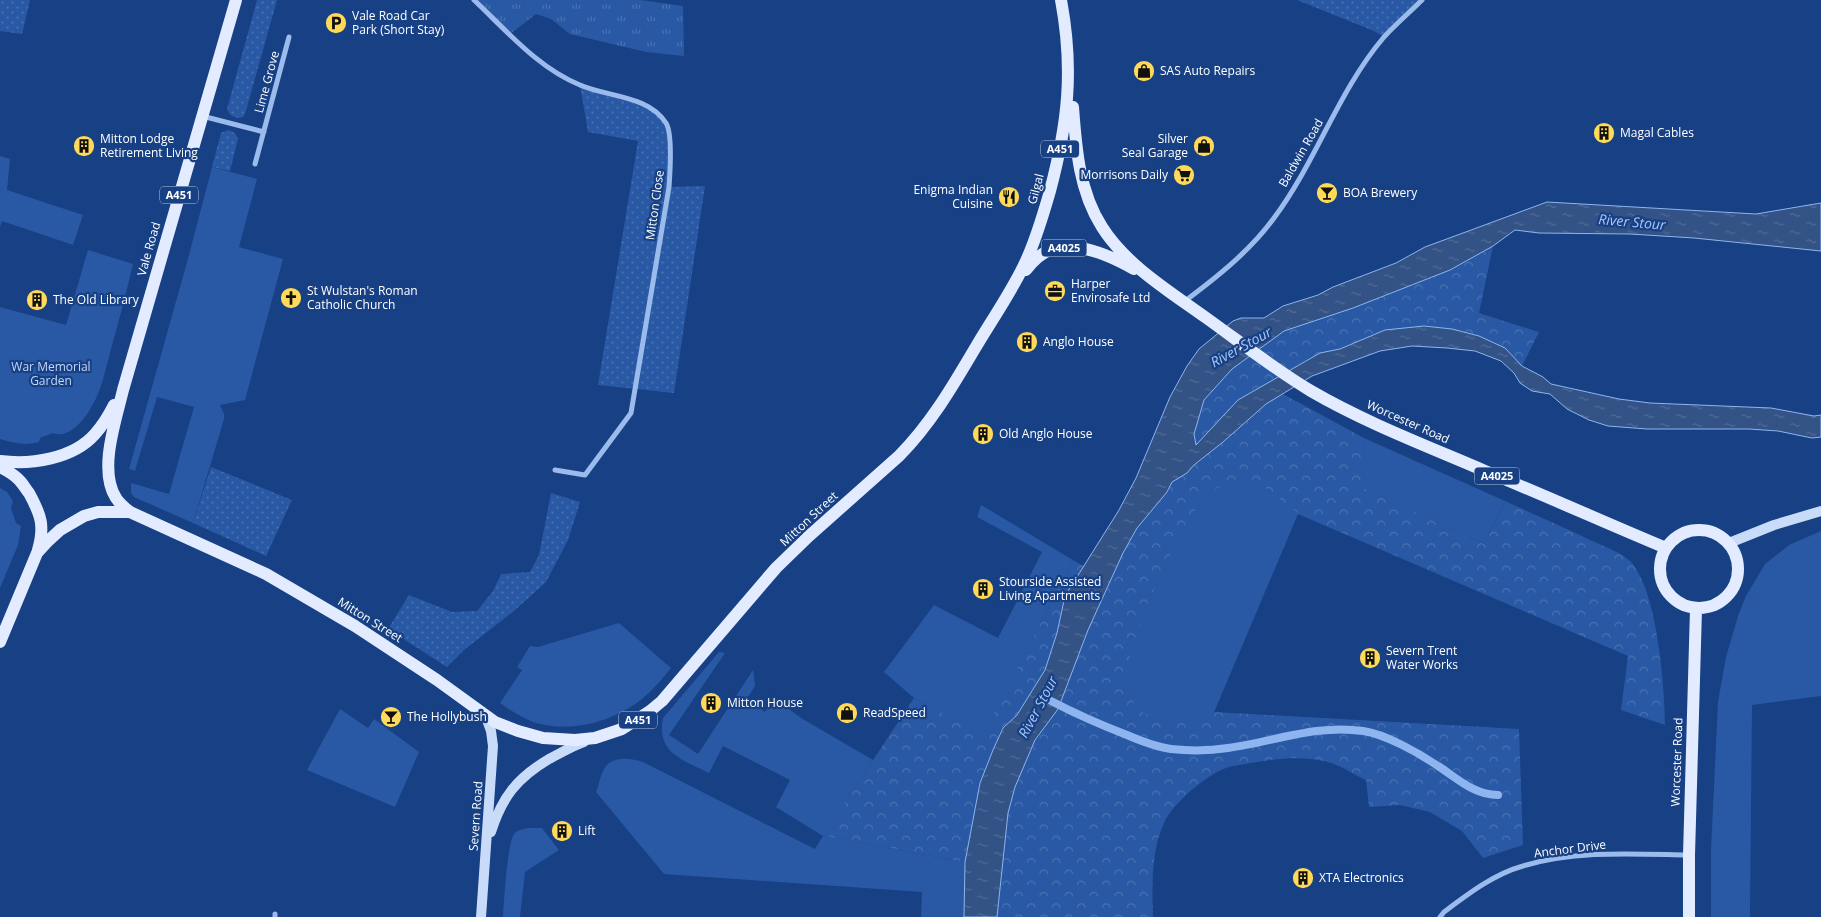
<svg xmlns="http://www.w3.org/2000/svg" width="1821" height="917" viewBox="0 0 1821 917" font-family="'Open Sans',sans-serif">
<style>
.grass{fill:url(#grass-dots)}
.forest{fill:url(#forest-crowns)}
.park{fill:url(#park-tufts)}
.garden{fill:#2959a4}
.water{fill:url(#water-ripples);stroke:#8eb5f0}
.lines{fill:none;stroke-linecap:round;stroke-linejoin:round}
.stream{stroke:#8eb5f0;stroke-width:8}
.street{stroke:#9cbbed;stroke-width:5}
.secondary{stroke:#c8dbf9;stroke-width:10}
.primary{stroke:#e2ebff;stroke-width:12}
.labels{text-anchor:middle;stroke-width:4.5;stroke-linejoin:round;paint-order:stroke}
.shield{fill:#174085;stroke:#b9c6da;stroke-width:1}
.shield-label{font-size:11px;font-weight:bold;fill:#fff}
.poi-label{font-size:12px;fill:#fff;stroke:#174085;text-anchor:start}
.street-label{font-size:12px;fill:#fff;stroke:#174085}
.park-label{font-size:12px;fill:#c1d7fa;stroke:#174085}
.water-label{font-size:14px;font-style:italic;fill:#a7c6f5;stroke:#174085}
</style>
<defs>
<pattern id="grass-dots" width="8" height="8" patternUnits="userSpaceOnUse" patternTransform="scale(1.25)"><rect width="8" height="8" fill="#2959a4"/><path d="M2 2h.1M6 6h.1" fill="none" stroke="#4972b2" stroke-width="1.8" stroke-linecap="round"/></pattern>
<pattern id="forest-crowns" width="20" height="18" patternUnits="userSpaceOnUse" patternTransform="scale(1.25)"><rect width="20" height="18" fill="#2959a4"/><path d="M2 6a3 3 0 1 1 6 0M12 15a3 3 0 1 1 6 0" fill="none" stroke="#4972b2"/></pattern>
<pattern id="park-tufts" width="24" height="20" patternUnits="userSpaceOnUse" patternTransform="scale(1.25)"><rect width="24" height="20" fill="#2959a4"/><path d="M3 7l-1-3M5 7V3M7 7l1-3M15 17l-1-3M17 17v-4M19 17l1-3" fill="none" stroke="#4972b2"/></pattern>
<pattern id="water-ripples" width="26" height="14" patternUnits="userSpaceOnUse" patternTransform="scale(1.25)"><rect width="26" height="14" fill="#335285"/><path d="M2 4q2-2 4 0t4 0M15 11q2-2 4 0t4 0" fill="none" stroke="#526c97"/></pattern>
</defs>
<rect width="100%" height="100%" fill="#174085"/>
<path class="grass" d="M 0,0 L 30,0 L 22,34 L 0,31 Z
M 257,0 L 277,0 L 245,114 L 243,117 C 236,119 230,117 227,109 Z
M 1297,0 L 1422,0 L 1384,37 L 1374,31 Z
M 580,85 L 651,107 L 667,123 L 670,150 L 669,187 L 705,186 L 674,393 L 598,385 L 638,141 L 588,132 Z
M 228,130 L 235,133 L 238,139 L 230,171 L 212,167 L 221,133 Z
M 211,467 L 292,500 L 266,556 L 193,523 Z
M 551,493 L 580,502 L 568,540 L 546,582 L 515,610 L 464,650 L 447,667 L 388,629 L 409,595 L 452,612 L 477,611 L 493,591 L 501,574 L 530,572 L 539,555 Z"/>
<path class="forest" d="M 1493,246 L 1479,313 L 1539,332 L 1522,366 L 1505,348 L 1479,336 L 1452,329 L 1385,330 L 1340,349 L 1320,353 L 1238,400 L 1196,446 L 1194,434 L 1204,400 L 1232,369 L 1284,331 L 1353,308 L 1450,270 Z
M 1283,394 L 1364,438 L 1362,487 L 1484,544 L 1505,501 C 1533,514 1561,526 1588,539 C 1601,545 1618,551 1629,560 C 1657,586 1665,688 1665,725 L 1621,710 L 1628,656 L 1298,514 L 1214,712 L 1519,729 L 1523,845 L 1483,858 L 1462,831 L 1430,812 L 1400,805 L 1369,807 L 1366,780 C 1354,775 1341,765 1328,762 C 1300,755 1272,759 1245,764 C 1239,765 1231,766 1226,768 C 1205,776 1173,803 1164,823 C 1151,851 1152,887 1153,917 L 997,917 L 1008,813 L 1015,787 L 1035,740 L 1058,709 L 1088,630 L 1123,553 L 1137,528 L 1167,492 L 1172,482 L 1187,473 L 1194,465 L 1223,442 L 1266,404 Z
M 1073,560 L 1085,567 L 1065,596 L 1057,633 L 1045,670 L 1017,715 L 1002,728 L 980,783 L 965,862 L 823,836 L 914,698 L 983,734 Z"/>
<path class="park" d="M 474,0 L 640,0 L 683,6 L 684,56 L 646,52 L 570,34 L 551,19 L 536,14 L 510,34 Z"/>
<path class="garden" d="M 0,156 L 10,159 L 7,190 L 83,215 L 73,245 L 2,221 L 0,227 Z
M 212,167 L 257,179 L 239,247 L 283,259 L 245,400 L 220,405 L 224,414 L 224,419 L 193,523 L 134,497 L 131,493 L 131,483 L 169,494 L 194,407 L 157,397 L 135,471 L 129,469 L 189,255 Z
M 88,250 L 133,264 C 126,294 118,324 110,353 C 105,370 102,389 93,404 C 87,417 69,440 53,433 L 40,438 L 39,442 C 25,446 14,443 0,439 L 0,307 L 66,325 Z
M 1364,438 L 1505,501 L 1484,544 L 1361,487 Z
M 1233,480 L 1263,486 L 1298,513 L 1214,712 L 1168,725 L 1136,709 L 1124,676 L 1145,609 L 1180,534 L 1206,494 Z
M 0,488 L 7,492 L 13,501 L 11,508 L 16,523 L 21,526 L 18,545 L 0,588 Z
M 981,505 L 1073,560 L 983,735 L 914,698 L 884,672 L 934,605 L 998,638 L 1042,552 L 977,517 Z
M 1821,531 L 1821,696 L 1752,705 L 1750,917 L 1711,917 L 1711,850 L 1718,702 L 1726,657 L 1738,616 L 1746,596 L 1765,564 L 1789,545 Z
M 619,623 L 671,668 C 662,679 653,690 642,699 C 613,722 569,734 533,722 C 521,717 510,710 500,703 L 522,670 L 517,667 L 530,646 L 538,647 Z
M 719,652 L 725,653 L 669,735 L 698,754 L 753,670 L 755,686 L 746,700 L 765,712 L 774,698 L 801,718 L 873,760 L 824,836 L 965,862 L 964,917 L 921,917 L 922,892 L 664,874 L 596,792 C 599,785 600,776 604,769 C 612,755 631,758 643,762 L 815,849 L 823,836 L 776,807 L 790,780 L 723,746 L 709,773 C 683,760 656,753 663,718 Z
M 340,709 L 368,728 L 374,719 L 419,752 L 395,807 L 307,770 Z
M 528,828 L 542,828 L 559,850 L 525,872 L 520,917 L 503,917 C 504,901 507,845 514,834 C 517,830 523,829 528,828 Z"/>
<path class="water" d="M 1547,202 L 1756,214 L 1821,203 L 1821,251 L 1694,238 L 1630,234 L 1539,233 L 1515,230 L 1493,246 L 1450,270 L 1353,308 L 1284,331 L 1232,369 L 1204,400 L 1194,434 L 1196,445 L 1238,400 L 1320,353 L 1340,349 L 1385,330 L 1424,326 L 1452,329 L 1479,336 L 1505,348 L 1522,366 L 1543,377 L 1551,384 L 1619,399 L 1650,403 L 1771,408 L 1814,416 L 1821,415 L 1821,437 L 1812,438 L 1778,431 L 1749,429 L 1647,429 L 1608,426 L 1589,420 L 1567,409 L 1550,394 L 1532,391 L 1520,383 L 1514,373 L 1501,361 L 1475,351 L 1447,348 L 1412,346 L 1380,351 L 1312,376 L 1266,404 L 1223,442 L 1194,465 L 1187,473 L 1172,482 L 1167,492 L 1137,528 L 1123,553 L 1088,630 L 1058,709 L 1035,740 L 1015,787 L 1008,813 L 997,917 L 964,917 L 965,862 L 980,783 L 993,750 L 1003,728 L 1017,715 L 1045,670 L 1057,633 L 1065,596 L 1119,510 L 1136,478 L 1170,397 L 1187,366 L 1199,349 L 1233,321 L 1241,318 L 1264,318 L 1283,306 L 1318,295 L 1333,287 L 1396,263 L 1425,247 Z"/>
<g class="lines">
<path class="stream" d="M 1051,701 C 1076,714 1101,725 1127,735 C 1141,741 1156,747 1171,749 C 1189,751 1209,751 1228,748 C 1273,742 1316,724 1363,731 C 1385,734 1419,753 1438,766 C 1457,778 1474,795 1498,795"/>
<path class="street" d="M 474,0 C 507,31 538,68 580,85 C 607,97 648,95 666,123 C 673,134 670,173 669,187 L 631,413 L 585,475 L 555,470
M 202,116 L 264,132
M 255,164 L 289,37
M 1185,301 C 1217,277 1250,251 1274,218 C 1316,162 1338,91 1384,37 C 1396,24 1410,12 1422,0
M 275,917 L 275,914
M 1440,917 L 1444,912 C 1468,894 1494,874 1523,866 C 1576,850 1634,854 1688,855"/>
<path class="secondary" d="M 1729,543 L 1774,525 L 1821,511
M 491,832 C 502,797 517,778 549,759 C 561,753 572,746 584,742
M 481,917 L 493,746 L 491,731 L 486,717"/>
<path class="primary" d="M 236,0 L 123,390 C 116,420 98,470 116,498 C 119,503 125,508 130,512 L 266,574 L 355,626 L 437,680 L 495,722 L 518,731 L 543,738 L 575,740 L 595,738 L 622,729 L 650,711 L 662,701 L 776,568 L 809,536 L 899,456 C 931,424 954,384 977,345 C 993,318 1012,291 1025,263 C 1036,240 1043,215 1050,191 C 1068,123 1074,70 1061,0
M 1073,107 C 1076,148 1079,191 1102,227 C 1126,265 1169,291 1205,317 C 1240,342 1274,369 1311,391 C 1366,423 1427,446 1485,471 C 1546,496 1606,523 1666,548
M 1026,270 C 1032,262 1040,254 1050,250 C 1077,240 1111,256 1134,269
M 0,461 C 31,465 73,459 95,434 C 103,425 109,415 114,405
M 0,467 C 6,470 12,473 17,478 C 22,482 25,488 29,493 C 41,515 45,526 38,550
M1660 569a39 39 0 1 1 78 0a39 39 0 1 1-78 0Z
M 0,642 L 37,553 L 48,541 L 60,530 L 84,516 L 98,512 L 130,512
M 1689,917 L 1689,855 L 1696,609"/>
</g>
<defs>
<g id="parking-disc" transform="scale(1.125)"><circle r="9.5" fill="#ffd958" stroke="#174085"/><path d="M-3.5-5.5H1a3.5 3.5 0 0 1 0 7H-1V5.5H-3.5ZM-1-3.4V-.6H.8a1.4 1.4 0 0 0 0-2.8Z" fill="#111"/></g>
<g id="shop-disc" transform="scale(1.125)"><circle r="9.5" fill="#ffd958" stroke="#174085"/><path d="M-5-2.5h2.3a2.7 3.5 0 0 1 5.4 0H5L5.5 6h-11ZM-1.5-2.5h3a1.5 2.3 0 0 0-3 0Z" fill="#111"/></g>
<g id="building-disc" transform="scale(1.125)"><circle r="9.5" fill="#ffd958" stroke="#174085"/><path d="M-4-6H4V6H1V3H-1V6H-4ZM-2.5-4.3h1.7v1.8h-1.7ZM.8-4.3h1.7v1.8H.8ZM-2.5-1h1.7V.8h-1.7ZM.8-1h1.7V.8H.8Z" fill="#111"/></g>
<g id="supermarket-disc" transform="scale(1.125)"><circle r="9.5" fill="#ffd958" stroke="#174085"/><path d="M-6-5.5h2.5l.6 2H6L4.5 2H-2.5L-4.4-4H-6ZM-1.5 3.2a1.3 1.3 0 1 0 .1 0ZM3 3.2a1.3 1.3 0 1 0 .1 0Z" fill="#111"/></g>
<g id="bar-disc" transform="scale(1.125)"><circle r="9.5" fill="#ffd958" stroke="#174085"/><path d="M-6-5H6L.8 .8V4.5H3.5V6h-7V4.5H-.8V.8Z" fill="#111"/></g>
<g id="restaurant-disc" transform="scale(1.125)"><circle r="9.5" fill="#ffd958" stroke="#174085"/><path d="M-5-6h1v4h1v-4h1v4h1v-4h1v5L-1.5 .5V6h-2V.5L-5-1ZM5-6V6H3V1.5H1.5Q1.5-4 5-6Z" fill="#111"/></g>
<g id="office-disc" transform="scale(1.125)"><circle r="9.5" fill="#ffd958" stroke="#174085"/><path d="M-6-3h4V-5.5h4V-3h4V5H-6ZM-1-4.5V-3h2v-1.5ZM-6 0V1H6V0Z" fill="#111"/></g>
<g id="church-disc" transform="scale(1.125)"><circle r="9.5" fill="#ffd958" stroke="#174085"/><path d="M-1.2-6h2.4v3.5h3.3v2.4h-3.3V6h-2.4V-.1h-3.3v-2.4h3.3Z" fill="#111"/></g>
</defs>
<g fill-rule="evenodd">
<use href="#parking-disc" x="336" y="23"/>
<use href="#shop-disc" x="1144" y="71"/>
<use href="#building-disc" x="1604" y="133"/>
<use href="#building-disc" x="84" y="146"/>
<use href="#shop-disc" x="1204" y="146"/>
<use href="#supermarket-disc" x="1184" y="175"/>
<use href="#bar-disc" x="1327" y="193"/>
<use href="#restaurant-disc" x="1009" y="197"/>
<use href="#office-disc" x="1055" y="291"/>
<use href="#church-disc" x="291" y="298"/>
<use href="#building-disc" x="37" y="300"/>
<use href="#building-disc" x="1027" y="342"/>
<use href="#building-disc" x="983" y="434"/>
<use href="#building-disc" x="983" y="589"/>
<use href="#building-disc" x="1370" y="658"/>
<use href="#building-disc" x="711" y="703"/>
<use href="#shop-disc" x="847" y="713"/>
<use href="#bar-disc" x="391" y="717"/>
<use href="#building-disc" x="562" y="831"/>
<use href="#building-disc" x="1303" y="878"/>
</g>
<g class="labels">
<g class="shield">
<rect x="1041" y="140.5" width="38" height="17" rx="4"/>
<rect x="160" y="186.5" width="38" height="17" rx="4"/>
<rect x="1041.5" y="239.5" width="45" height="17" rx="4"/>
<rect x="1474.5" y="467.5" width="45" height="17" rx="4"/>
<rect x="619" y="711.5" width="38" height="17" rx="4"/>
</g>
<g class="shield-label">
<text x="1060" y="153">A451</text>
<text x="179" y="199">A451</text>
<text x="1064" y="252">A4025</text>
<text x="1497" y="480">A4025</text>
<text x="638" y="724">A451</text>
</g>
<g class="poi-label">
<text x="352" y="20">Vale Road Car<tspan x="352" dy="14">Park (Short Stay)</tspan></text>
<text x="1160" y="75">SAS Auto Repairs</text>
<text x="1620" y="137">Magal Cables</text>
<text x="100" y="143">Mitton Lodge<tspan x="100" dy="14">Retirement Living</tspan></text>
<text x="1188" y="143" text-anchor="end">Silver<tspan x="1188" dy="14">Seal Garage</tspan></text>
<text x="1168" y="179" text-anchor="end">Morrisons Daily</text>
<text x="993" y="194" text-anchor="end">Enigma Indian<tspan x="993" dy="14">Cuisine</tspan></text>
<text x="1343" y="197">BOA Brewery</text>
<text x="1071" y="288">Harper<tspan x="1071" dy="14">Envirosafe Ltd</tspan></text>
<text x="307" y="295">St Wulstan's Roman<tspan x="307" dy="14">Catholic Church</tspan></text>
<text x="53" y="304">The Old Library</text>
<text x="1043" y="346">Anglo House</text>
<text x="999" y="438">Old Anglo House</text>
<text x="999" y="586">Stourside Assisted<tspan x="999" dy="14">Living Apartments</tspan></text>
<text x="1386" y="655">Severn Trent<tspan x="1386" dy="14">Water Works</tspan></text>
<text x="727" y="707">Mitton House</text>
<text x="863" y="717">ReadSpeed</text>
<text x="407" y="721">The Hollybush</text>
<text x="578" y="835">Lift</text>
<text x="1319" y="882">XTA Electronics</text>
</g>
<g class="street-label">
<text transform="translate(267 82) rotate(-75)" y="4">Lime Grove</text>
<text transform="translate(1301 153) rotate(-60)" y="4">Baldwin Road</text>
<text transform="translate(1036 189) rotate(-75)" y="4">Gilgal</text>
<text transform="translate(655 205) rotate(-82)" y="4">Mitton Close</text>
<text transform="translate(149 249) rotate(-74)" y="4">Vale Road</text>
<text transform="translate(1408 422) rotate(24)" y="4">Worcester Road</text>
<text transform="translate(809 519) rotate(-43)" y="4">Mitton Street</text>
<text transform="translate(370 620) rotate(32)" y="4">Mitton Street</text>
<text transform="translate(1677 762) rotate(-88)" y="4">Worcester Road</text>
<text transform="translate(476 816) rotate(-86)" y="4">Severn Road</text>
<text transform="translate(1570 849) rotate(-7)" y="4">Anchor Drive</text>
</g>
<g class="park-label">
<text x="51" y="371">War Memorial<tspan x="51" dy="14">Garden</tspan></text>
</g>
<g class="water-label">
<text transform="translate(1632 222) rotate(5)" y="5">River Stour</text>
<text transform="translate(1241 347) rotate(-29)" y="5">River Stour</text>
<text transform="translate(1038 707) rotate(-62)" y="5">River Stour</text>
</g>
</g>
</svg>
